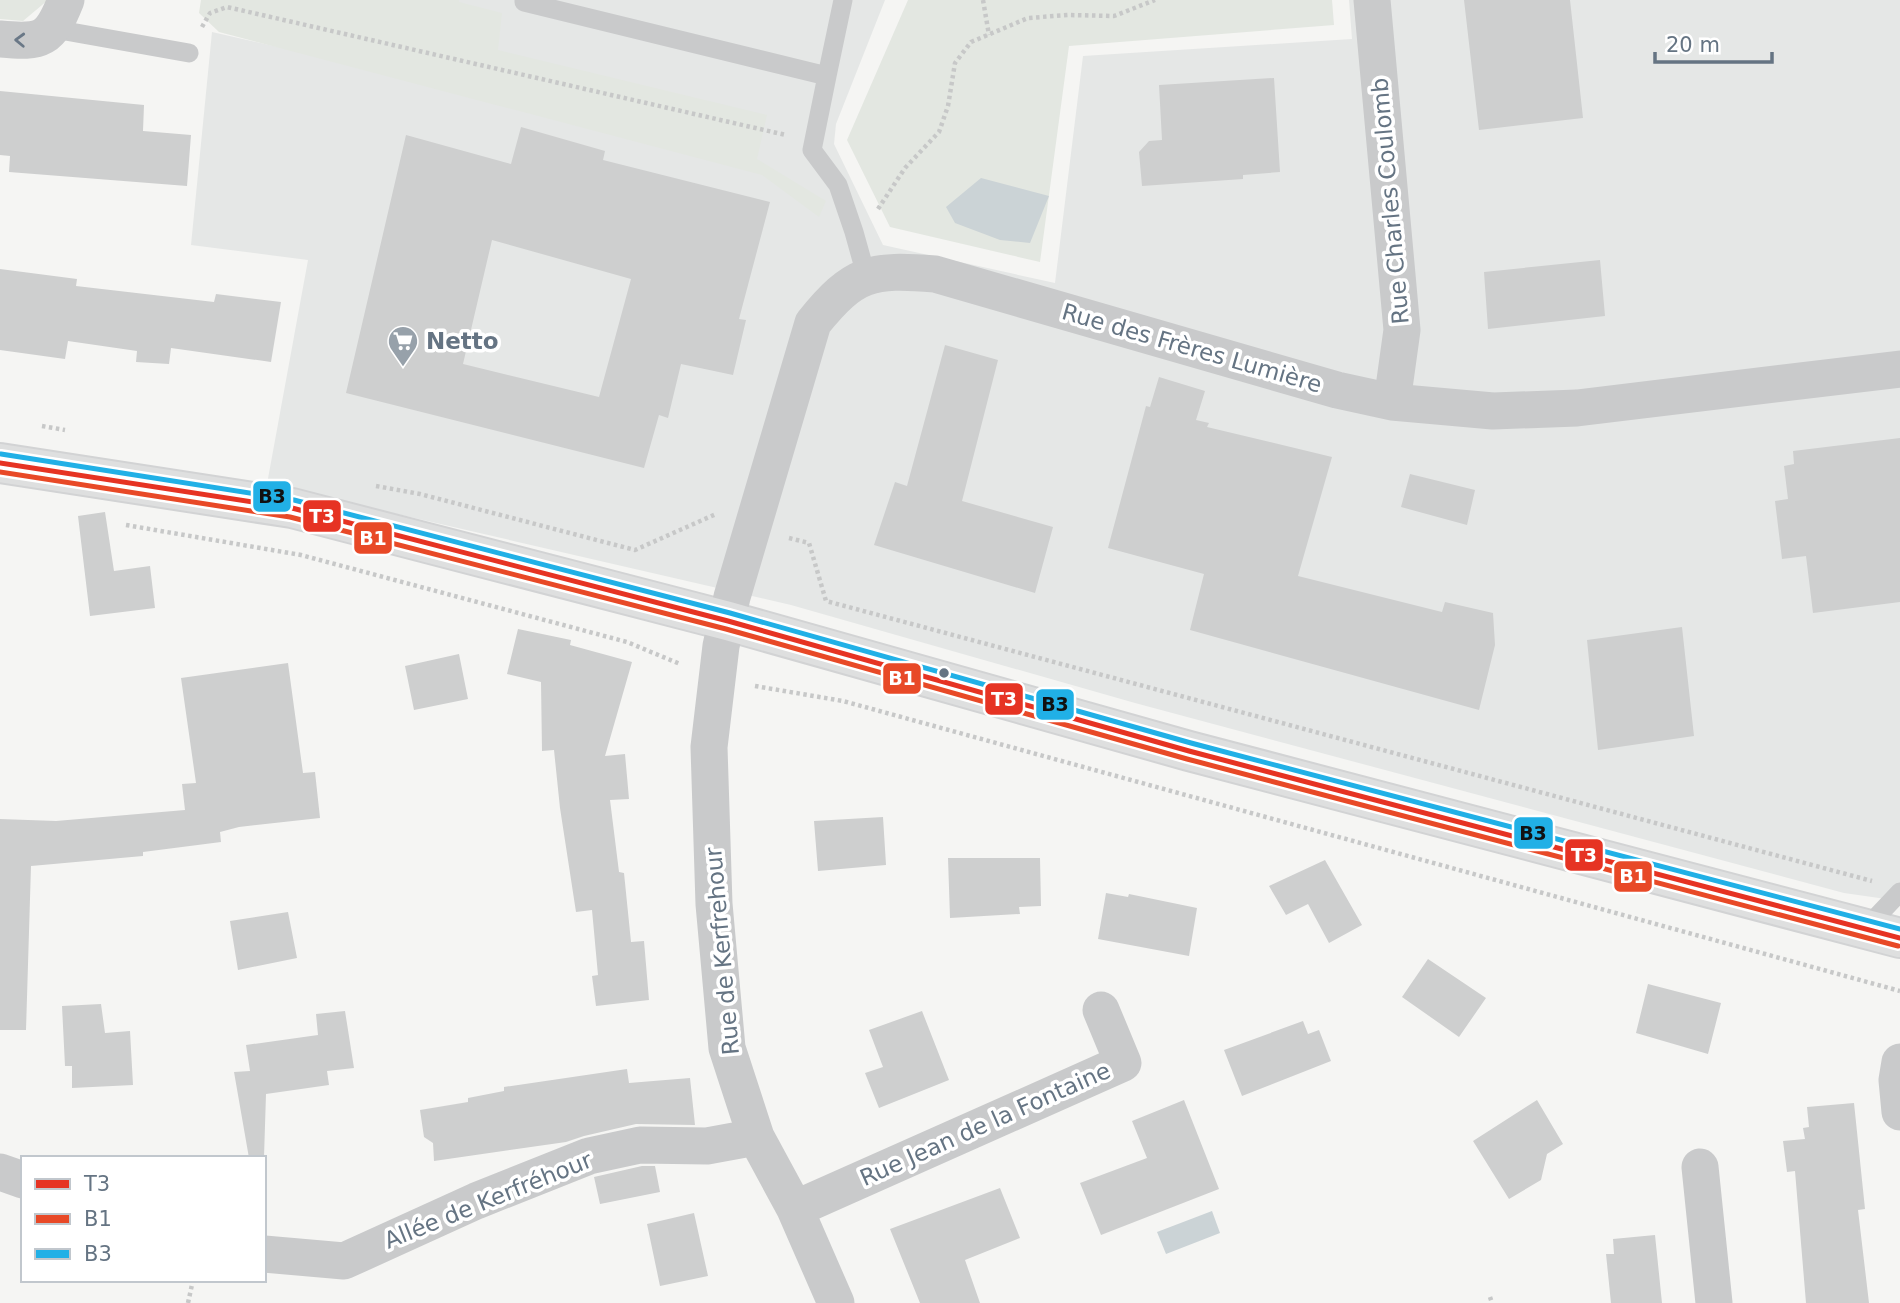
<svg xmlns="http://www.w3.org/2000/svg" width="1900" height="1303" viewBox="0 0 1900 1303" font-family="'DejaVu Sans',sans-serif">
<style>
.built{fill:#e5e7e6}
.green{fill:#e3e7e1}
.water{fill:#cbd3d6}
.building{fill:#cecfcf;fill-rule:evenodd}
.lines{fill:none;stroke-linecap:round;stroke-linejoin:round}
.secondary-casing{stroke:#d2d3d4;stroke-width:42}
.path{stroke:#c7c8c8;stroke-width:4.5;stroke-dasharray:3.5 3.5;stroke-linecap:butt}
.service{stroke:#c9cacb;stroke-width:19}
.minor{stroke:#c9cacb;stroke-width:37}
.secondary{stroke:#dedfdf;stroke-width:38}
.bus-1-casing{stroke:#fff;stroke-width:10}
.bus-2-casing{stroke:#fff;stroke-width:10}
.bus-3-casing{stroke:#fff;stroke-width:10}
.bus-1{stroke:#e63323;stroke-width:5}
.bus-2{stroke:#e84927;stroke-width:5}
.bus-3{stroke:#21b0e6;stroke-width:5}
.oneway{stroke:#6a7887}
.bus-dot{fill:#657483;stroke:#fff;stroke-width:2.5}
.labels{text-anchor:middle;stroke-width:7;stroke-linejoin:round;paint-order:stroke}
.street-label{font-size:23px;fill:#657483;stroke:#fff}
.poi-label{font-size:23px;font-weight:bold;fill:#657483;stroke:#fff;text-anchor:start}
.line-badge{stroke:#fff;stroke-width:2.5}
.badge-label{font-size:19px;text-anchor:middle;font-weight:bold;fill:#fff}
.pale-badge-label{font-size:19px;text-anchor:middle;font-weight:bold;fill:#111}
</style>
<rect width="100%" height="100%" fill="#f5f5f3"/>
<path class="built" d="M 453,0 L 885,0 L 836,124 L 834,144 L 883,245 L 1055,283 L 1083,56 L 1352,39 L 1349,0 L 1900,0 L 1900,901 L 1844,893 L 1135,703 L 791,605 L 267,484 L 308,260 L 191,245 L 212,32 L 431,82 Z"/>
<path class="green" d="M 0,0 L 48,0 L 23,21 L 0,19 Z
M 201,0 L 459,0 L 459,2 L 502,13 L 498,50 L 767,115 L 757,159 L 826,201 L 819,217 L 762,175 L 219,32 L 199,13 Z
M 908,0 L 1332,0 L 1334,25 L 1069,46 L 1040,262 L 890,227 L 847,140 Z"/>
<path class="water" d="M 981,178 L 1049,196 L 1030,243 L 1000,240 L 955,223 L 946,207 Z
M 1212,1211 L 1220,1233 L 1166,1254 L 1157,1232 Z"/>
<path class="building" d="M 1464,0 L 1570,0 L 1583,118 L 1479,130 Z
M 1274,78 L 1280,172 L 1243,175 L 1243,179 L 1142,186 L 1139,152 L 1149,141 L 1162,140 L 1159,85 Z
M 0,91 L 144,105 L 143,131 L 191,135 L 187,186 L 9,172 L 10,156 L 0,155 Z
M 521,127 L 605,151 L 603,160 L 770,202 L 739,319 L 746,320 L 733,375 L 681,364 L 668,418 L 659,415 L 644,468 L 346,393 L 406,135 L 511,164 ZM 492,240 L 631,279 L 599,397 L 463,364 Z
M 1600,260 L 1605,316 L 1488,329 L 1484,272 Z
M 0,269 L 77,279 L 76,286 L 214,302 L 216,294 L 281,302 L 271,362 L 171,348 L 169,364 L 136,362 L 137,351 L 68,341 L 65,359 L 0,350 Z
M 945,345 L 998,360 L 962,501 L 1053,527 L 1035,593 L 874,545 L 895,482 L 907,486 Z
M 1159,377 L 1205,391 L 1196,420 L 1209,423 L 1207,427 L 1332,457 L 1298,576 L 1442,612 L 1445,602 L 1493,613 L 1495,645 L 1479,710 L 1190,630 L 1204,574 L 1108,548 L 1146,406 L 1150,407 Z
M 1900,438 L 1900,602 L 1813,613 L 1806,556 L 1782,559 L 1775,501 L 1788,499 L 1784,466 L 1794,464 L 1793,451 Z
M 1410,474 L 1475,490 L 1467,525 L 1401,507 Z
M 105,512 L 114,571 L 150,566 L 155,608 L 90,616 L 78,516 Z
M 1682,627 L 1694,736 L 1598,750 L 1587,640 Z
M 518,629 L 571,640 L 570,645 L 632,662 L 605,756 L 625,754 L 629,799 L 610,800 L 619,872 L 624,873 L 631,942 L 644,941 L 649,1000 L 596,1006 L 592,976 L 598,975 L 592,910 L 576,912 L 560,808 L 554,750 L 542,751 L 541,682 L 507,674 Z
M 459,654 L 468,699 L 414,710 L 405,666 Z
M 288,663 L 303,773 L 315,772 L 320,818 L 239,827 L 220,832 L 221,842 L 143,852 L 143,856 L 31,866 L 26,1030 L 0,1030 L 0,819 L 56,821 L 185,810 L 182,784 L 196,783 L 181,678 Z
M 883,817 L 886,865 L 818,871 L 814,821 Z
M 948,858 L 1040,858 L 1041,906 L 1019,907 L 1020,914 L 950,918 Z
M 1325,860 L 1362,925 L 1329,943 L 1308,904 L 1286,915 L 1269,886 Z
M 1106,893 L 1128,897 L 1129,894 L 1197,908 L 1189,956 L 1098,939 Z
M 288,912 L 297,958 L 238,970 L 230,921 Z
M 1428,959 L 1486,998 L 1459,1037 L 1402,997 Z
M 1648,984 L 1721,1003 L 1708,1054 L 1636,1033 Z
M 101,1004 L 105,1033 L 130,1031 L 133,1085 L 72,1088 L 72,1066 L 65,1066 L 62,1006 Z
M 345,1011 L 354,1068 L 327,1071 L 329,1085 L 266,1094 L 264,1157 L 249,1158 L 234,1072 L 250,1071 L 246,1045 L 318,1035 L 316,1014 Z
M 922,1011 L 949,1080 L 879,1108 L 865,1073 L 883,1067 L 869,1030 Z
M 1303,1021 L 1308,1034 L 1319,1030 L 1331,1061 L 1242,1096 L 1224,1050 Z
M 627,1069 L 629,1083 L 690,1078 L 695,1125 L 636,1124 L 584,1136 L 566,1142 L 434,1161 L 433,1143 L 424,1137 L 420,1110 L 468,1102 L 468,1098 L 504,1091 L 504,1087 Z
M 1184,1100 L 1219,1189 L 1101,1235 L 1080,1183 L 1147,1158 L 1132,1121 Z
M 1537,1100 L 1563,1144 L 1547,1154 L 1541,1180 L 1509,1199 L 1473,1141 Z
M 1854,1103 L 1865,1209 L 1858,1210 L 1869,1303 L 1806,1303 L 1795,1171 L 1787,1172 L 1783,1141 L 1805,1139 L 1803,1128 L 1809,1127 L 1807,1107 Z
M 642,1166 L 655,1166 L 660,1192 L 600,1204 L 594,1177 Z
M 1000,1188 L 1020,1238 L 965,1260 L 980,1303 L 920,1303 L 890,1229 Z
M 694,1213 L 708,1276 L 660,1286 L 647,1224 Z
M 1655,1235 L 1662,1303 L 1611,1303 L 1606,1254 L 1614,1254 L 1613,1239 Z"/>
<g class="lines">
<g class="secondary-casing">
<path id="secondary" d="M 0,463 L 292,508 L 728,621 L 1189,751 L 1900,938"/>
</g>
<path class="path" d="M 983,0 L 989,35
M 202,27 L 210,13 L 227,7 L 786,135
M 878,209 L 905,168 L 939,132 L 948,106 L 955,63 L 971,42 L 1028,18 L 1068,15 L 1114,16 L 1155,0
M 42,426 L 65,430
M 376,486 L 420,494 L 635,550 L 716,514
M 126,525 L 301,555 L 627,642 L 680,664
M 789,538 L 809,543 L 826,601 L 1872,881
M 755,686 L 843,701 L 1900,991
M 1490,1297 L 1492,1303
M 188,1303 L 193,1280"/>
<path class="service" d="M 524,0 L 524,2 L 827,76 L 812,150 L 838,185 L 854,232 L 866,275
M 54,29 L 189,53
M 827,76 L 843,0
M 1865,929 L 1900,892"/>
<path class="minor" d="M 1372,0 L 1402,330 L 1392,402
M 0,39 C 43,43 50,40 66,0
M 1900,1062 L 1897,1080 L 1900,1112
M 1700,1167 L 1714,1303
M 0,1172 L 23,1180
M 795,1209 L 1123,1063 L 1101,1010
M 264,1254 L 344,1261 L 476,1201 L 589,1156 L 640,1145 L 707,1146 L 756,1137
M 836,1303 L 795,1209 L 756,1137 L 727,1048 L 714,904 L 709,747 L 721,646 L 732,597 L 813,323 C 854,272 871,269 935,274 L 1337,390 L 1392,402 L 1493,411 L 1577,408 L 1900,369"/>
<use href="#secondary" class="secondary"/>
<g class="bus-1-casing">
<path id="bus-1" d="M 0,463 L 292,508 L 728,621 L 1189,751 L 1900,938"/>
</g>
<g class="bus-2-casing">
<path id="bus-2" d="M 0,472 L 290,517 L 726,629 L 1187,759 L 1898,946"/>
</g>
<g class="bus-3-casing">
<path id="bus-3" d="M 1,454 L 294,500 L 730,613 L 1191,743 L 1900,929"/>
</g>
<use href="#bus-1" class="bus-1"/>
<use href="#bus-2" class="bus-2"/>
<use href="#bus-3" class="bus-3"/>
</g>
<defs><path id="oneway-chevron" d="M-2-3.5L2.5 0L-2 3.5" fill="none" stroke-width="1.6" stroke-linecap="round" stroke-linejoin="round" transform="scale(1.75)"/></defs>
<use class="oneway" href="#oneway-chevron" transform="translate(20 40) rotate(-178)"/>
<defs>
<g id="supermarket-pin" transform="scale(1.575)"><path d="M0 17L-7.5 6A9.5 9.5 0 1 1 7.5 6Z" fill="#97a1aa" stroke="#fff"/><path d="M-6-5.5h2.5l.6 2H6L4.5 2H-2.5L-4.4-4H-6ZM-1.5 3.2a1.3 1.3 0 1 0 .1 0ZM3 3.2a1.3 1.3 0 1 0 .1 0Z" fill="#fff"/></g>
</defs>
<g fill-rule="evenodd">
<use href="#supermarket-pin" x="403" y="341"/>
</g>
<circle class="bus-dot" cx="944" cy="673" r="6"/>
<g class="labels">
<g class="street-label">
<text transform="translate(1390 201) rotate(-95)" y="8">Rue Charles Coulomb</text>
<text transform="translate(1192 348) rotate(16)" y="8">Rue des Frères Lumière</text>
<text transform="translate(722 951) rotate(-95)" y="8">Rue de Kerfrehour</text>
<text transform="translate(985 1124) rotate(-24)" y="8">Rue Jean de la Fontaine</text>
<text transform="translate(488 1200) rotate(-22)" y="8">Allée de Kerfréhour</text>
</g>
<g class="poi-label">
<text x="426" y="349">Netto</text>
</g>
</g>
<g class="line-badge">
<rect x="252" y="480" width="40" height="33" rx="7" fill="#21b0e6"/>
<rect x="302" y="499" width="40" height="34" rx="7" fill="#e63323"/>
<rect x="353" y="521" width="40" height="34" rx="7" fill="#e84927"/>
<rect x="882" y="662" width="40" height="33" rx="7" fill="#e84927"/>
<rect x="984" y="682" width="40" height="34" rx="7" fill="#e63323"/>
<rect x="1035" y="688" width="40" height="33" rx="7" fill="#21b0e6"/>
<rect x="1513" y="816" width="41" height="34" rx="7" fill="#21b0e6"/>
<rect x="1564" y="838" width="40" height="34" rx="7" fill="#e63323"/>
<rect x="1613" y="860" width="40" height="33" rx="7" fill="#e84927"/>
</g>
<g class="badge-label">
<text x="322" y="523">T3</text>
<text x="373" y="545">B1</text>
<text x="902" y="685">B1</text>
<text x="1004" y="706">T3</text>
<text x="1584" y="862">T3</text>
<text x="1633" y="883">B1</text>
</g>
<g class="pale-badge-label">
<text x="272" y="503">B3</text>
<text x="1055" y="711">B3</text>
<text x="1533" y="840">B3</text>
</g>
<rect x="21" y="1156" width="245" height="126" fill="#ffffff" stroke="#c1c7cd" stroke-width="2"/>
<rect x="35" y="1179" width="35" height="10" fill="#e63323" stroke="#c1c7cd" stroke-width="2"/>
<text x="84" y="1191" font-size="21" fill="#657483">T3</text>
<rect x="35" y="1214" width="35" height="10" fill="#e84927" stroke="#c1c7cd" stroke-width="2"/>
<text x="84" y="1226" font-size="21" fill="#657483">B1</text>
<rect x="35" y="1249" width="35" height="10" fill="#21b0e6" stroke="#c1c7cd" stroke-width="2"/>
<text x="84" y="1261" font-size="21" fill="#657483">B3</text>
<path d="M1655 52v10h117v-10" fill="none" stroke="#657483" stroke-width="3.5"/>
<text x="1666" y="52" font-size="21" fill="#657483" stroke="#ffffff" stroke-width="5" paint-order="stroke">20 m</text>
</svg>
